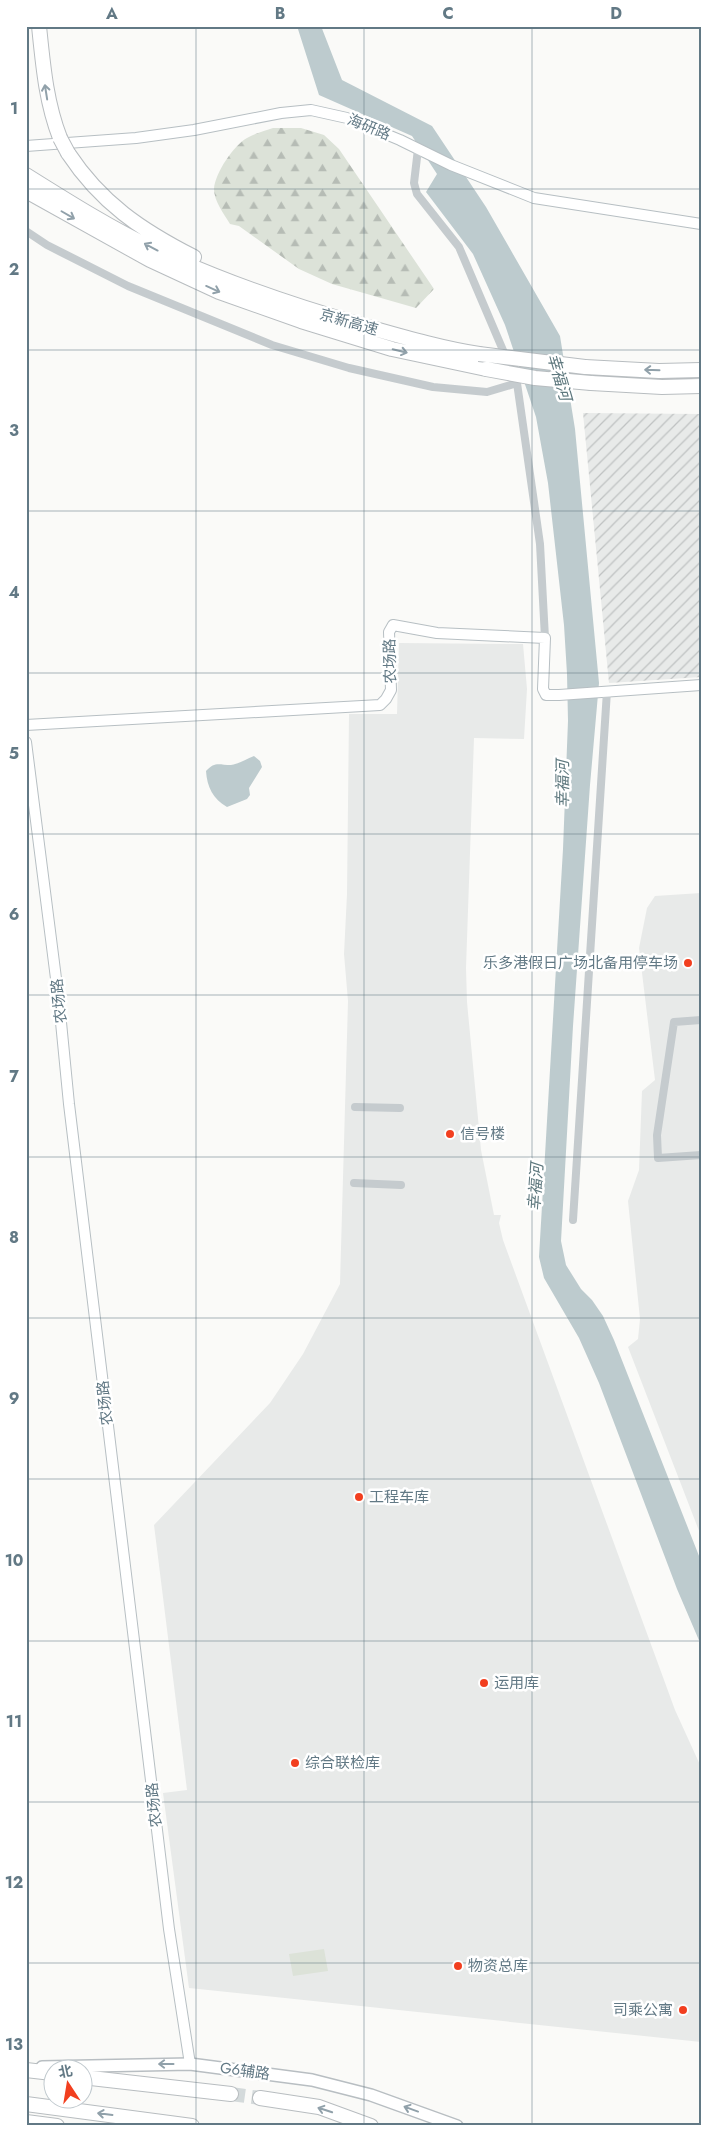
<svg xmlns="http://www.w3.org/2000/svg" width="727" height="2152" viewBox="0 0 727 2152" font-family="Jost,'Noto Sans SC',sans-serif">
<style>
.built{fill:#e8eae9}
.industrial{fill:url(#industrial-furrows)}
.forest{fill:url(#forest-firs)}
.green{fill:#dce2d8}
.water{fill:#bdcbce}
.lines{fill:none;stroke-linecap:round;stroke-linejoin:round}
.highway-tunnel{stroke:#d4dadb;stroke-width:14;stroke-dasharray:14 7;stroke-linecap:butt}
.secondary-casing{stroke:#b7bfc3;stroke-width:12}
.primary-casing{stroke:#b8bec2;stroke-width:14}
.highway-casing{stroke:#b8bdc0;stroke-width:16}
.street{stroke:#c5cbce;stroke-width:8}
.secondary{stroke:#fff;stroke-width:10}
.primary{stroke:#fff;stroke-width:11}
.highway{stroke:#fff;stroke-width:14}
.highway-bridge-casing{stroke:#b8bdc0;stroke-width:16;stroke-linecap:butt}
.highway-bridge{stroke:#fff;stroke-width:14}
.oneway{stroke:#91a1aa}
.grid{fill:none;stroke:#627985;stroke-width:1;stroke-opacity:0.55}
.poi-dot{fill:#f23f1f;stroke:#fff;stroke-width:2}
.labels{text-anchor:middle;stroke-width:5;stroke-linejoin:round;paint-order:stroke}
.street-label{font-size:15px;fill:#627985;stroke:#fff}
.poi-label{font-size:15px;fill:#627985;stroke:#fff;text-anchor:start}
.water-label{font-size:16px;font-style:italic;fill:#5e787e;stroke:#fff}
.neatline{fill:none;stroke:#627985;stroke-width:2}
.grid-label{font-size:16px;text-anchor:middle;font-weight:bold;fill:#627985}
</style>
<defs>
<pattern id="industrial-furrows" width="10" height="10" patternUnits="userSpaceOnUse" patternTransform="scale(1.25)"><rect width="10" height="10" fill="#e8eae9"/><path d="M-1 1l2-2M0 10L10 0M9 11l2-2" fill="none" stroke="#bfc2c2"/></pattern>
<pattern id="forest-firs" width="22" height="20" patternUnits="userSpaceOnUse" patternTransform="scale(1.25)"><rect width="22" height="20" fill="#dce2d8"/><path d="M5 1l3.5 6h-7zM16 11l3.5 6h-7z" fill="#b6bcb5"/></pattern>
</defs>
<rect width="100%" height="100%" fill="#fafaf8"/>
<path class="built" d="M 399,643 L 523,644 L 527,689 L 524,739 L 474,738 L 466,968 L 467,1002 L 481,1150 L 494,1215 L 501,1215 L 499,1223 L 503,1240 L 675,1710 L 701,1767 L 701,2042 L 189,1988 L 163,1793 L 187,1790 L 154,1525 L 270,1403 L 303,1354 L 340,1284 L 348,1001 L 344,954 L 347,894 L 349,714 L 397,714 Z
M 701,893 L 701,1536 L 628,1347 L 638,1339 L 640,1319 L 628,1201 L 639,1170 L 642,1091 L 655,1080 L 639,948 L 647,908 L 655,896 Z"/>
<path class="industrial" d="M 583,413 L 701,414 L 701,677 L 609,683 Z"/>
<path class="forest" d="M 273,128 L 301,128 L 324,135 L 339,149 L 434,289 L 416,308 L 332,284 L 299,269 L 239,226 L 230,224 C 224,214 214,201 214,189 C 215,173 234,145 247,138 C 255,133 265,131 273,128 Z"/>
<path class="green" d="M 324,1949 L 328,1971 L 293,1976 L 289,1954 Z"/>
<path class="water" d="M 297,26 L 321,26 L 342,80 L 432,126 L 486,207 L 560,336 L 575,429 L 599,683 L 590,785 L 573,1026 L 561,1241 L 566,1265 L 581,1289 L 592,1300 L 603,1316 L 614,1340 L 701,1561 L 701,1645 L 677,1589 L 599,1383 L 579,1338 L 544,1278 L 539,1257 L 563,849 L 568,721 L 567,674 L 564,625 L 548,483 L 536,417 L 505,325 L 473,254 L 426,192 L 437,174 L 412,136 L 319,95 Z
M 254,756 L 260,761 L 262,767 L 249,788 L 250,795 L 247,799 L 227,807 C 213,799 207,787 206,771 C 215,761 219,765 231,765 C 239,764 246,759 254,756 Z"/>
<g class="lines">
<path class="highway-tunnel" d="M 231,2094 L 260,2098"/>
<g class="secondary-casing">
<path id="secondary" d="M 26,146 L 136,138 L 194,130 L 281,113 L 311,110 L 347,118 L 400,140 L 451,165 L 534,198 L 701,224
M 26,725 L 380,705 L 386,699 L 391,690 L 389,632 L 393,625 L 437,633 L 545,638 L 543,689 L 546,695 L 559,695 L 701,685
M 26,742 L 59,1002 L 69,1104 L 169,1929 L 190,2064"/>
</g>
<g class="primary-casing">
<path id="primary" d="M 42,2067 L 190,2064 L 312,2080 L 371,2095 L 457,2126"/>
</g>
<g class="highway-casing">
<path id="highway" d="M 39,26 C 43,65 46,102 60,138
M 68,153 C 101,203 141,230 194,257
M 26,175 C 69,202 112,229 158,251 C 223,282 292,305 361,325 C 400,336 440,348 479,354
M 26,191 L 150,260 L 219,292 L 301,321 L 392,349 L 486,369
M 585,367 L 659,371 L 701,370
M 591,383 L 662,387 L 701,386
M 26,2070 L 52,2073
M 82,2077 L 231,2094
M 260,2098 L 319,2107 L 371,2126
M 26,2104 L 192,2126
M 26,2122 L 57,2126"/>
</g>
<path class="street" d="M 418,149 L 414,183 L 417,194 L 459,247 L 517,383 L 540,544 L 545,638
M 26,231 L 47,245 L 128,286 L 272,345 L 349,368 L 433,387 L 487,392 L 517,383
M 701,1020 L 674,1022 L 657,1135 L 658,1158 L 701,1155
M 355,1107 L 400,1108
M 354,1183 L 401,1185
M 573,1220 L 607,691"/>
<use href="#secondary" class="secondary"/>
<use href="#primary" class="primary"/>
<use href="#highway" class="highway"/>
<g class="highway-bridge-casing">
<path id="highway-bridge" d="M 60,138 L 68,153
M 479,354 L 585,367
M 486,369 L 535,378 L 591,383"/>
</g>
<use href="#highway-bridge" class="highway-bridge"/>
</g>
<defs><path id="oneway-shaft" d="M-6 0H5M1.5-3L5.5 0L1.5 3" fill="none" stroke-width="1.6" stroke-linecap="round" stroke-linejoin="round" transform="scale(1.25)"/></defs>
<g class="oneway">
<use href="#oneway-shaft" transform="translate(46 92) rotate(-99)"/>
<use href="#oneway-shaft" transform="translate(68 215) rotate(30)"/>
<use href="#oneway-shaft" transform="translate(151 247) rotate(-152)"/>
<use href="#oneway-shaft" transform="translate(213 289) rotate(24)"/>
<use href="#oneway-shaft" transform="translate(400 351) rotate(13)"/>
<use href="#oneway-shaft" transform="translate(652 370) rotate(-178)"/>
<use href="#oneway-shaft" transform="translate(166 2064) rotate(180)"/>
<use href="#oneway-shaft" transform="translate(411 2109) rotate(-160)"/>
<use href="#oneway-shaft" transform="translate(325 2110) rotate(-162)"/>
<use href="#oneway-shaft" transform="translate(105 2114) rotate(-173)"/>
</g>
<path class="grid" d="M 196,26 L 196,2126M 364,26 L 364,2126M 532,26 L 532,2126M 26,189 L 701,189M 26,350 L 701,350M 26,511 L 701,511M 26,673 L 701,673M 26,834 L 701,834M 26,995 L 701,995M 26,1157 L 701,1157M 26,1318 L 701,1318M 26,1479 L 701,1479M 26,1641 L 701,1641M 26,1802 L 701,1802M 26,1963 L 701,1963"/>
<g class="poi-dot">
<circle cx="688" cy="963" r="5"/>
<circle cx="450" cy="1134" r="5"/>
<circle cx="359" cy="1497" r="5"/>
<circle cx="484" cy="1683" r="5"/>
<circle cx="295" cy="1763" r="5"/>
<circle cx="458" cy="1966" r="5"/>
<circle cx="683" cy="2010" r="5"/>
</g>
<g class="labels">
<g class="street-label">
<text transform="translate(369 127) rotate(22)" y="5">海研路</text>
<text transform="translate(349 322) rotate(16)" y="5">京新高速</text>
<text transform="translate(390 661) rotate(-91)" y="5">农场路</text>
<text transform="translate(59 1001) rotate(-96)" y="5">农场路</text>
<text transform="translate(105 1403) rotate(-96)" y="5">农场路</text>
<text transform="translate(154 1805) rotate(-96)" y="5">农场路</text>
<text transform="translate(245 2071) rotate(8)" y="5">G6辅路</text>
</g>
<g class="poi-label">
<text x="678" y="968" text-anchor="end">乐多港假日广场北备用停车场</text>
<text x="460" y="1139">信号楼</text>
<text x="369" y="1502">工程车库</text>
<text x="494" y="1688">运用库</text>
<text x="305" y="1768">综合联检库</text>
<text x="468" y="1971">物资总库</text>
<text x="673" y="2015" text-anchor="end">司乘公寓</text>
</g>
<g class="water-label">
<text transform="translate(560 377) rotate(74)" y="6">幸福河</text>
<text transform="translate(562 784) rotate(-90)" y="6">幸福河</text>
<text transform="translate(535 1187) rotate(-86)" y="6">幸福河</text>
</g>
</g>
<rect width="727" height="2152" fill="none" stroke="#ffffff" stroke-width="55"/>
<g transform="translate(68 2084) rotate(348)"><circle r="24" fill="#ffffff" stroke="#c0c9ce"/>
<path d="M0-4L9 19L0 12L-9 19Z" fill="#f23f1f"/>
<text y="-8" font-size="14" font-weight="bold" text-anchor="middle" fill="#627985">北</text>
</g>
<rect x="28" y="28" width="672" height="2096" class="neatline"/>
<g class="grid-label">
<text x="112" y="19">A</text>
<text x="280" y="19">B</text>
<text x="448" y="19">C</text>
<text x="616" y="19">D</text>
<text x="14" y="114">1</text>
<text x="14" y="275">2</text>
<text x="14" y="436">3</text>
<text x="14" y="598">4</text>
<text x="14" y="759">5</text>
<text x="14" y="920">6</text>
<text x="14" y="1082">7</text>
<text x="14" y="1243">8</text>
<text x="14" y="1404">9</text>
<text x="14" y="1566">10</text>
<text x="14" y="1727">11</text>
<text x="14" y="1888">12</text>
<text x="14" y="2050">13</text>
</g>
</svg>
